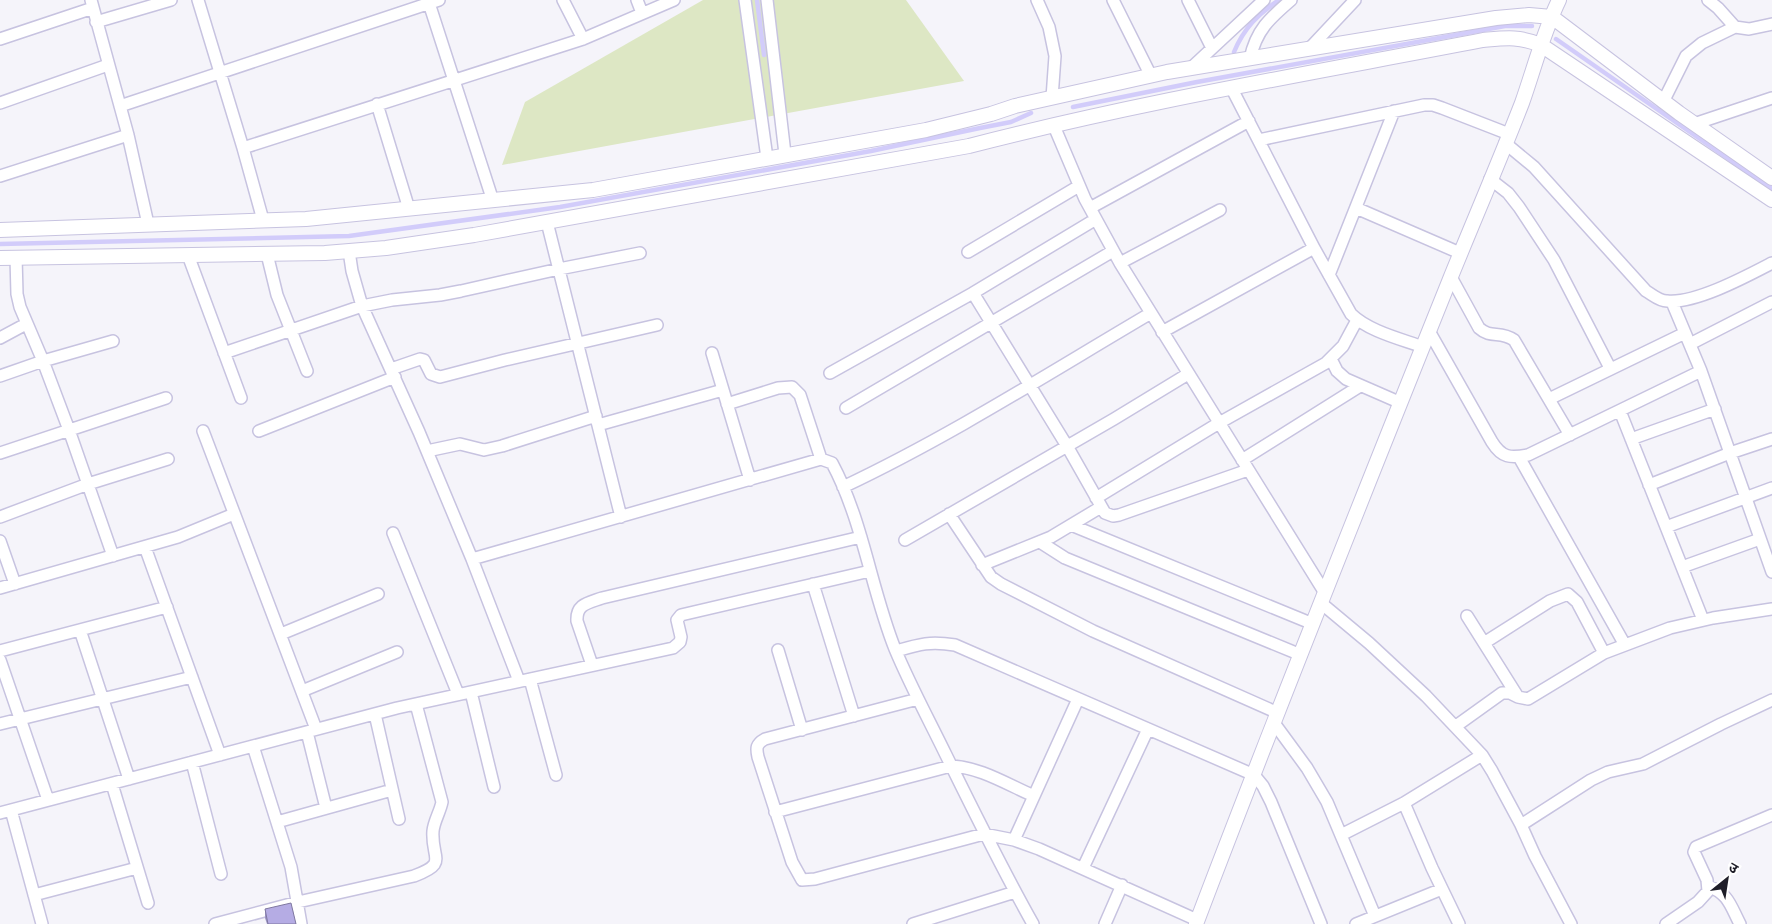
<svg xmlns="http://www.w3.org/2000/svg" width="1772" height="924" viewBox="0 0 1772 924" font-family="'Space Grotesk','Noto Sans Devanagari',sans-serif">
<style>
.green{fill:#dde7c4}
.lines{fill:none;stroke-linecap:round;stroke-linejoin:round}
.stream{stroke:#d2ccfa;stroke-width:4.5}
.minor-casing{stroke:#c7c3e0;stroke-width:14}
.tertiary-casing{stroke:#c7c3e0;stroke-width:16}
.minor{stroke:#fff;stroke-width:11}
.tertiary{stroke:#fff;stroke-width:14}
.wall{fill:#9c94c4}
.building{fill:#b5ace4;stroke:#7f78a0}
</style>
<rect width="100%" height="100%" fill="#f5f4fa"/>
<path class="green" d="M 703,0 L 906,0 L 964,81 L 502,165 L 525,102 Z"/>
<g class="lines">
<path class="stream" d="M 757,0 L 764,55
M 1556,39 L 1772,189
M 1234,52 C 1244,28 1258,14 1279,0
M 1073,107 L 1197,82 L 1505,26 L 1532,26
M 0,244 L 349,236 L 560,207 L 871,151 L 980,128 L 1011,122 L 1031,113"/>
<g class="minor-casing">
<path id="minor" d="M 91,0 L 128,135 L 148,224
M 198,0 L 243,148 L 263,220
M 428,0 L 493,201
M 563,0 L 583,39
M 637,0 L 642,13
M 745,0 L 767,158
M 767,0 L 785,154
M 1037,0 L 1049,27 L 1055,56 L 1052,98
M 1113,0 L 1151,76
M 1188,0 L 1212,48
M 1708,0 L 1718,8 L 1735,27 L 1749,29 L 1772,24
M 96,22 L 171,0
M 0,39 L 93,8
M 1309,49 L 1355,0
M 1250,59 C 1256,30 1270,18 1291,0
M 1191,68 L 1264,0
M 1232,89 L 1314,248 L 1351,314 C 1368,331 1401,339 1423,347
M 1663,102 L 1686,56 L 1702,43 L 1735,27
M 0,103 L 108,65
M 377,104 L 409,209
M 120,106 L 439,0
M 1694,124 L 1772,98
M 1054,126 L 1085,199 L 1120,263 L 1325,593
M 1259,140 L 1424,105 L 1433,105 L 1442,108 L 1509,134
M 1505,143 L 1534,167 L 1646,291 C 1653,295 1659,301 1667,301 C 1695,304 1747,276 1772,263
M 243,148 L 583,39 L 674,0
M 0,176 L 128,135
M 1490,179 L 1508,193 L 1519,207 L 1554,260 L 1610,368
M 1090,208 L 1249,121
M 1356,208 L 1460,253
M 547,222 L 621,517
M 349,251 L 352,271 L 362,306 L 419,432 L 472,559 L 519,681
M 968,252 L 1079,186
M 267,254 L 277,295 L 307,371
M 188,255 L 241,398
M 16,257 L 17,294 L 20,307 L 43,361 L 69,430 L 113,556
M 1120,263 L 1220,210
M 1329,275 L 1394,111
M 1451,277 L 1479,328 C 1491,339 1500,330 1514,340 L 1570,435
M 973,293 L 1067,446 L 1105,513 L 1113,516 L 1119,515 L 1248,470
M 1672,302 L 1701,371 L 1772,572
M 1429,331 L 1492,442 C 1502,458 1510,458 1528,455 L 1701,371
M 1162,332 L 1314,248
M 0,338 L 26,324
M 1690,344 L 1772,302
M 224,353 L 362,306 L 392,300 L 440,295 L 461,291 L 559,269 L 640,253
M 712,353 L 750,480
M 1331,359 L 1337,371 L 1346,379 L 1401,403
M 391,369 L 420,359 L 424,360 L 431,374 L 440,377 L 505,360 L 657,325
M 830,373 L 973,293 L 1096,219
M 0,376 L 43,361 L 113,341
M 1549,399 L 1685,333
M 727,404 L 778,388 L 792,387 L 800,395 L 821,459
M 846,408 L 1113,251
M 1620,411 L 1703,620
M 598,425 L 723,390
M 203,431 L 316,729
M 259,431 L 395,377
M 1631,439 L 1715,409
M 427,451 L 460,444 L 484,450 L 502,446 L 596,416
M 0,453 L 166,398
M 1519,457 L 1625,645
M 1242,460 L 1360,386
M 1649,485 L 1730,453 L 1772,439
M 843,487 C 949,437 1049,373 1151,313
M 1096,498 L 1219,423 L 1326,363 L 1343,346 L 1357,320
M 949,514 L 991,577 L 1001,584 L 1093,631 L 1278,713
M 0,517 L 88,484 L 168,459
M 1071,525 L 1313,624
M 1666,527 L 1772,488
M 393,533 L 458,694
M 905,540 L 1114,419 L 1188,374
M 0,541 L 15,584
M 1040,542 L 1065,558 L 1301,655
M 145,547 L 220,755
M 472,559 L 821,459 L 832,463 C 863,521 871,589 895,649 C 910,685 929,720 946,755 C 974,812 1002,869 1033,924
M 982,565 L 1051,537 L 1101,507
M 1682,567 L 1760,539
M 813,584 L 854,716
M 0,588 L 178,537 L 234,514
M 1321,603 L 1369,643 L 1426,696 L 1482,755 L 1492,771 L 1521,825 L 1535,856 L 1571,924
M 1467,616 L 1518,697
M 80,630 L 129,779
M 281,634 L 378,594
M 1484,643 L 1550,601 L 1568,594 L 1577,602 L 1604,653
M 778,650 L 802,730
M 0,651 L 167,607
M 896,651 C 920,644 930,641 955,645 L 1254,775 L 1263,786 L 1271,802 L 1321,924
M 0,660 L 48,800
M 592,665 L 577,621 C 576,604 588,603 602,598 L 861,537
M 530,679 L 556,775
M 302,691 L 397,652
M 471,692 L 494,787
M 918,699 L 765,739 C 756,744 756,748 758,757 L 792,862 L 802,880 L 815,879 L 984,834 L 1014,840 L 1039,849 L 1197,920
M 375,714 L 399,819
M 1274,723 L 1307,768 L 1327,802 L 1375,916
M 0,724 L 192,677
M 1456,726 L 1502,693 L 1510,693 L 1518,697 L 1528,699 L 1604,653 L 1670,628 L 1713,618 L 1772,609
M 307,732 L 326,808
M 253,746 L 291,867 L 301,924
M 192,762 L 221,874
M 112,784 L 148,903
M 1404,803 L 1432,868 L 1459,924
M 11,810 L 42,924
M 775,812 L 951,766 C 980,767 1008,785 1034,796
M 0,813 L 397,708 L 673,648 L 680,642 L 681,637 L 677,620 L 681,615 L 870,571
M 277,822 L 392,790
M 1521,825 L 1591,780 L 1608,772 L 1643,764 L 1721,724 L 1772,700
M 1341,835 L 1404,803 L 1482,755
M 1014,840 L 1078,699
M 1083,868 L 1148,729
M 1708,886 C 1729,894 1730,905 1740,924
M 34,895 L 137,868
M 215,924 L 298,902 L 414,876 C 449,863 431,859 433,831 C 434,821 440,812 442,802 L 416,704
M 913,924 L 1015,892
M 1105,924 L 1122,885
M 1356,924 L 1442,889
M 1666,924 L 1698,902 L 1708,891 L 1707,880 L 1694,852 L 1696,847 L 1772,815"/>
</g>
<g class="tertiary-casing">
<path id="tertiary" d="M 0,230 L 306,219 L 593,190 L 926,130 L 991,114 L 1015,106 L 1167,72 L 1496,18 L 1529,15 L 1552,17 L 1679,113 L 1772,178
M 0,258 L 325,253 L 386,248 L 474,235 L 969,146 C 1139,102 1312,73 1483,40 C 1506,38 1519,36 1541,45 L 1772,200
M 1196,924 C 1278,708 1364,493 1450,279 C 1474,220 1499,162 1522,103 C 1534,69 1543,33 1559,0"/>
</g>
<use href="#minor" class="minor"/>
<use href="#tertiary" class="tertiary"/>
</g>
<path class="wall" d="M 265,909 L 296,924 L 267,924 L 265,918 Z"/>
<path class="building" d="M 291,903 L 296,924 L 268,924 L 265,909 Z"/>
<g transform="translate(1727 879) rotate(30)" stroke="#ffffff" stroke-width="4" paint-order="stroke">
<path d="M0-4L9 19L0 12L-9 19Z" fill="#1f1e28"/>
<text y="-8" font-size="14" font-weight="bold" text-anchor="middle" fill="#1f1e28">उ</text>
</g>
</svg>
